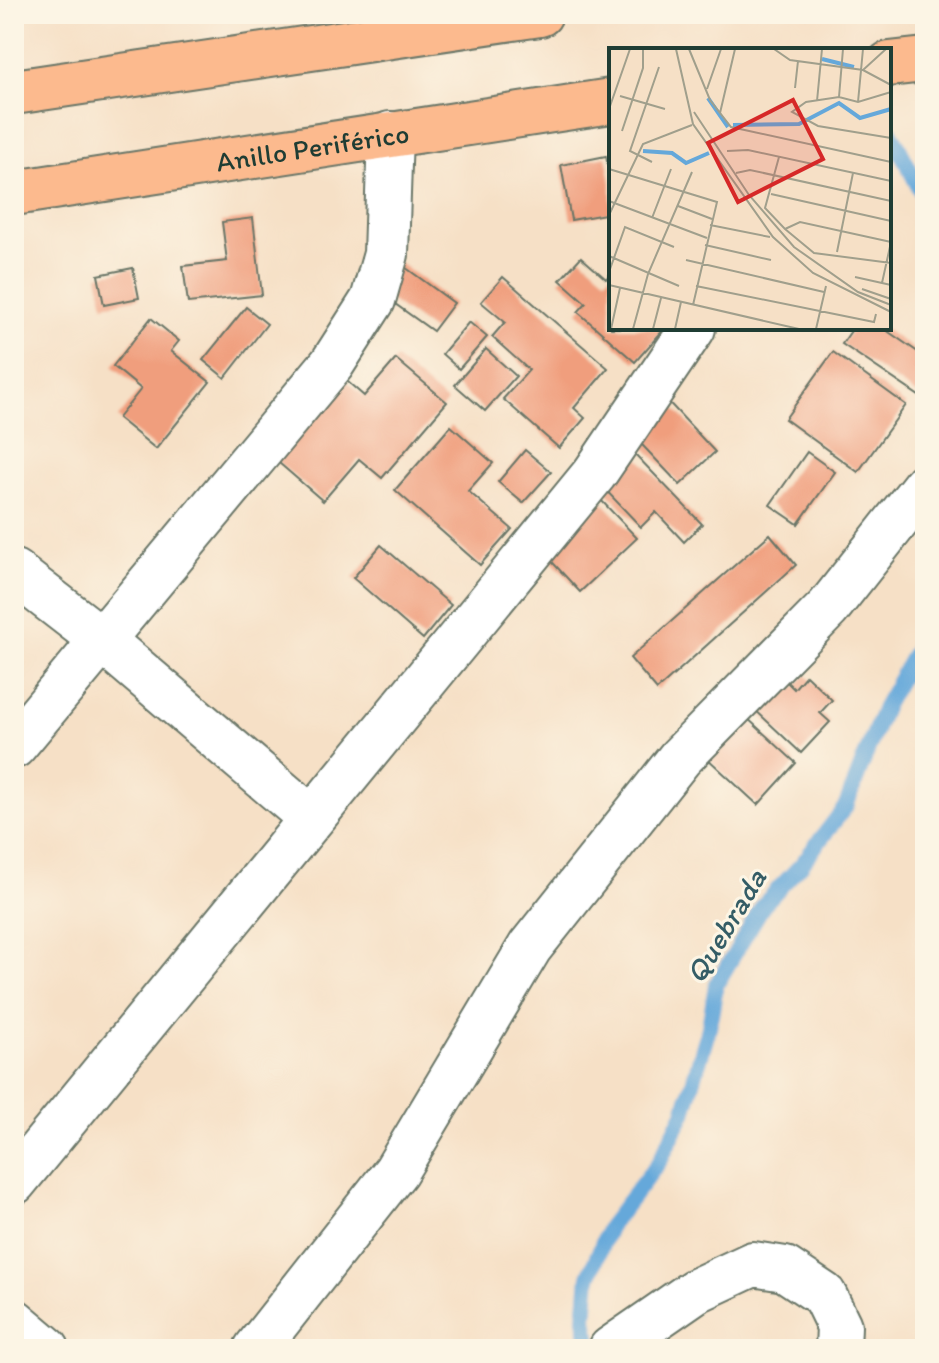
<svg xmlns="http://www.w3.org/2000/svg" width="939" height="1363" viewBox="0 0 939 1363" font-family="Itim,sans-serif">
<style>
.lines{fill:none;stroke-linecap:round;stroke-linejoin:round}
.stream{stroke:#65a8da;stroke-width:16}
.building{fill:#f09e7d}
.minor-casing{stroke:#6a7667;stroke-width:48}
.highway-casing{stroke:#6a7667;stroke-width:48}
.minor{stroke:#fff;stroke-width:44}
.highway{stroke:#fcba8e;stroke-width:44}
.labels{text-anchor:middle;stroke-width:6;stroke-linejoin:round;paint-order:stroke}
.street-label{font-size:28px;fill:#1f3d34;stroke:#fcf5e5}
.water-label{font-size:30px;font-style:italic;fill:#345d66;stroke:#fcf5e5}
.inset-river{fill:none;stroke:#65a8da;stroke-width:4}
.inset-road{fill:none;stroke:#a09f8c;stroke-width:2}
.view{fill:#d62828;fill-opacity:0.15;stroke:#d62828;stroke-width:4}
.inset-edge{fill:none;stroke:#1f3d34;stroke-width:4}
</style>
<rect width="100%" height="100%" fill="#fcf5e5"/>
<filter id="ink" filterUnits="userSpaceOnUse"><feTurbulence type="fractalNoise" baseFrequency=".0125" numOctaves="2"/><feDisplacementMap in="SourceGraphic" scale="16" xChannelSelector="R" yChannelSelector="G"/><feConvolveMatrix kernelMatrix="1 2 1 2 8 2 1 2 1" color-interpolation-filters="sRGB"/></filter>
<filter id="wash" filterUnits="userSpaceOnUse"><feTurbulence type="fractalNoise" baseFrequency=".006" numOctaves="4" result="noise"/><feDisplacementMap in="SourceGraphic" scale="32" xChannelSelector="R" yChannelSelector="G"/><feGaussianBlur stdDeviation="1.8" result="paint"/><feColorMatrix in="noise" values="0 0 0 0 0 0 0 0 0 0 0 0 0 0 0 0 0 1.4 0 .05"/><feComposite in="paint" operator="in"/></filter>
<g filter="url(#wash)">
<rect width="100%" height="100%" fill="#f6e0c6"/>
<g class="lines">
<path class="stream" d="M 889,129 L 925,199
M 590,1349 L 585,1318 L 589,1277 L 609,1227 L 659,1162 L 684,1113 L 709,1028 L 716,985 L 764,904 L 801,865 L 846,806 L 885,705 L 925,634"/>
</g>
<g id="blocks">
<path class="building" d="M 606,156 L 611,182 L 611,213 L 571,220 L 561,165 Z
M 253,218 L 262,295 L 188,303 L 183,266 L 227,261 L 222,222 Z
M 581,257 L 606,279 L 611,273 L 611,328 L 665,328 L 635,362 L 578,312 L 586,303 L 560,280 Z
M 398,262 L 454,303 L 433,331 L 377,291 Z
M 133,268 L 139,298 L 104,305 L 98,275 Z
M 503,277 L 608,368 L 574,408 L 585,418 L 559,448 L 503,399 L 529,370 L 492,337 L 505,322 L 481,302 Z
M 246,307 L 267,324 L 225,378 L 203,360 Z
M 151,318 L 179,341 L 171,351 L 210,382 L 156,449 L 118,418 L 141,389 L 113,366 Z
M 469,322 L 487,337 L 459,369 L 442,354 Z
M 853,328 L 883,328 L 925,357 L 925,400 L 842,344 Z
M 486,349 L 516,376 L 485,411 L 455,385 Z
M 833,352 L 906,405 L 858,472 L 785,419 Z
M 396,359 L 447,402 L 382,478 L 359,459 L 323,501 L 264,450 L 340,375 L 364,396 Z
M 663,396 L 715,452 L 680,485 L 628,430 Z
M 451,426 L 493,463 L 468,491 L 512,529 L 480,565 L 395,490 Z
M 525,450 L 551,472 L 523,503 L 498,482 Z
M 632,451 L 702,524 L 684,542 L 656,512 L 641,527 L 599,483 Z
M 807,452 L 835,472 L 798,524 L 770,505 Z
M 599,498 L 637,538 L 580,592 L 543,552 Z
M 770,534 L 796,565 L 657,690 L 630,658 Z
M 381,545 L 451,605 L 423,639 L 353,578 Z
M 806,675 L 832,700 L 820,713 L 830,722 L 801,753 L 752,707 L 781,676 L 794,689 Z
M 745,716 L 796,763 L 758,805 L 707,758 Z"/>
</g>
</g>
<g filter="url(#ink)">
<use href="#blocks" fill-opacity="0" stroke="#6a7667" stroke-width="2"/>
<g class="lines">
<g class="minor-casing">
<path id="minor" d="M 14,572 L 102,640 L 311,818
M 14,746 L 332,364 L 373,300 L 386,254 L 390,134
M 14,1182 L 595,473 L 693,328
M 14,1321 L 47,1349
M 256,1349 L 396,1171 L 530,947 L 680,758 L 828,608 L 925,485
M 611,1349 L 695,1291 L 753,1264 L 785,1269 L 824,1295 L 839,1326 L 838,1349"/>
</g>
<g class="highway-casing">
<g id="highway">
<path d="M 889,64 L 925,60"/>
<path d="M 14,92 L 540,14"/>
<path id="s1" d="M 14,193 L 611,101"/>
</g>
</g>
<use href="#minor" class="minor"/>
<use href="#highway" class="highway"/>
</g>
</g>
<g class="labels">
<g class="street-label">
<text dy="10" stroke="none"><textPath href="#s1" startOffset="302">Anillo Periférico</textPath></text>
</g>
<g class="water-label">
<text transform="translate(726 926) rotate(-59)" y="10">Quebrada</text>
</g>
</g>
<g transform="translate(609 48)">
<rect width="282" height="282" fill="#f6e0c6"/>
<path class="inset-river" d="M 213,11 L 245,19M 99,50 L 119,79M 124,77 L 190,76 L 230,55 L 251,70 L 282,61M 34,103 L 63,105 L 77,115 L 100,105"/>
<path class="inset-road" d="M 67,1 L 84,76 L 164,189 L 204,225 L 282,264M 80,1 L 101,52 L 122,79 L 282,114M 165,1 L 181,12 L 254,22 L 282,37M 254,22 L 277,1M 186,40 L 189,13M 98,41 L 112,1M 282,44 L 249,54 L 230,49 L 197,54 L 183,64 L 209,78 L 282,90M 11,48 L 56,61M 230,49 L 234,1M 208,53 L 213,1M 249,54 L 254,1M 0,61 L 21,1M 85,64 L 140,147 L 185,199 L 249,244 L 282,257M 111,65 L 126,1M 13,83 L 34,20 L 34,1M 118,103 L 139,102 L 282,133M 170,109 L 156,160 L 176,181 L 205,205 L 282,215M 43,114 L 21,103 L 50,19M 0,121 L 108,154 L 84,257M 127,125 L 141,122 L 282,153M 162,146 L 282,173M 0,153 L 98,190M 69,158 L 103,171M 0,167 L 34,96 L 83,77M 43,170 L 62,121M 101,177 L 161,189M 176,181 L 191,174 L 282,194M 96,197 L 162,212M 228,204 L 244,125M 0,208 L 70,238M 77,212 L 215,244M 0,224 L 16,179 L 65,199M 246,229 L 282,237M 273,235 L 282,194M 0,237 L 190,281M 87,238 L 265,274 L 267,266M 253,241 L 282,251M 2,281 L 11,240M 24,281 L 39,226 L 83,124M 44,281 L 52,250M 66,281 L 72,254M 207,281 L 217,238"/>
<path class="view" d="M 184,52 L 214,111 L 129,154 L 99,95 Z"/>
<rect width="282" height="282" class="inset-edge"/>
</g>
<rect width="939" height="1363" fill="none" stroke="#fcf5e5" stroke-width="48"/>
</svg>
